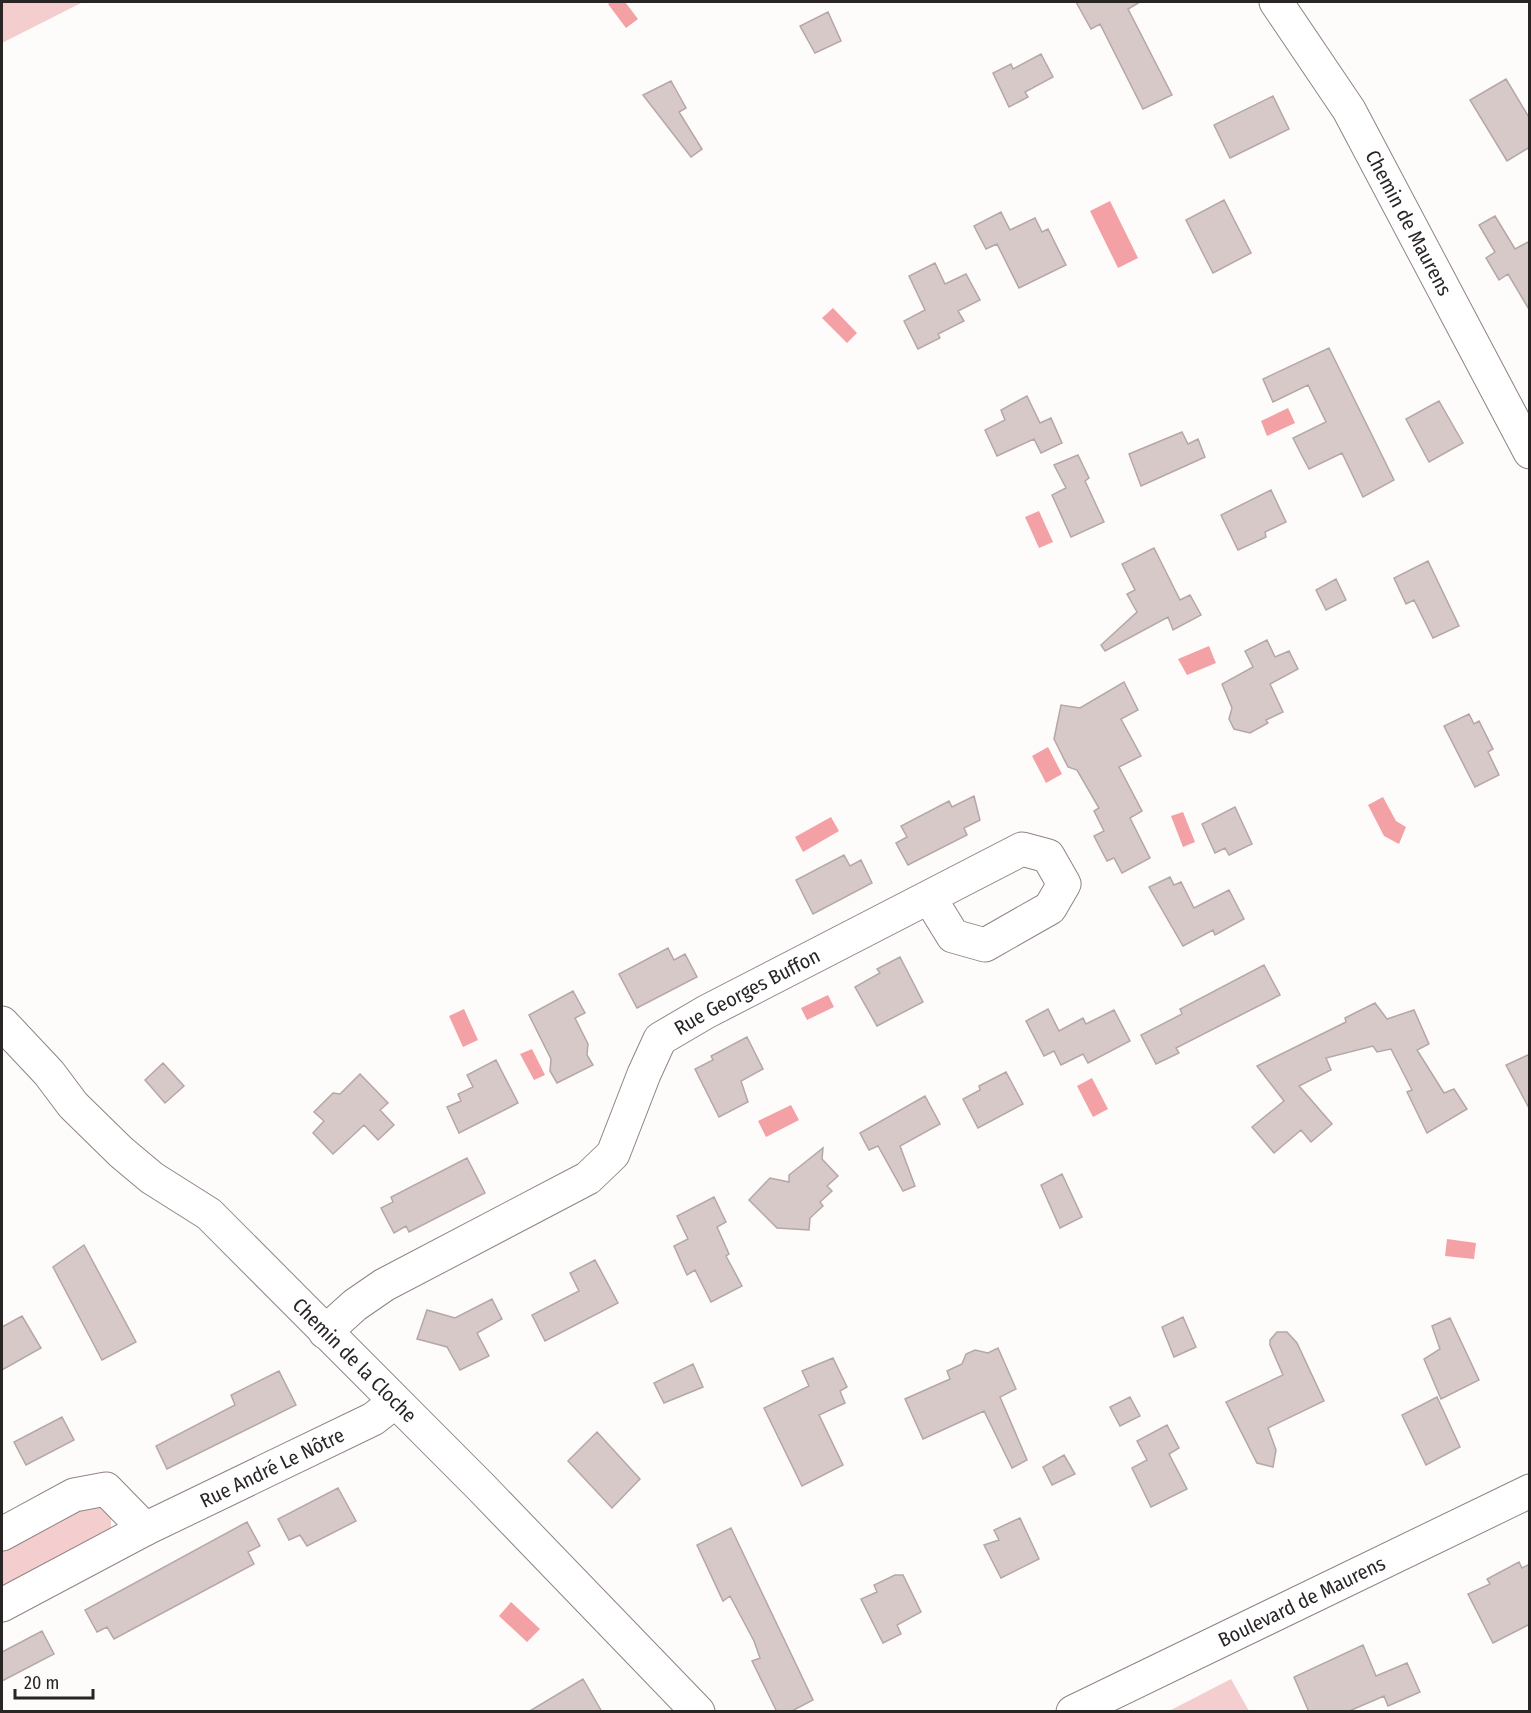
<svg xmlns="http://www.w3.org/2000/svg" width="1531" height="1713" viewBox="0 0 1531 1713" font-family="'Fira Sans Condensed',sans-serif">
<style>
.green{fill:#f4cdce}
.water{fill:#f3a1a5}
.building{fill:#d8c9c9;stroke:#b6a7a7;stroke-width:1.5}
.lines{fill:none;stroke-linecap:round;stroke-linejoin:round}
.minor-casing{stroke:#918383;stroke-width:35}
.minor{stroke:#fff;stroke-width:33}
.labels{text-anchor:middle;stroke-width:4.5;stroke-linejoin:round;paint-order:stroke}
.street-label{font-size:20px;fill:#2a2525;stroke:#fefbfb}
</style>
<rect width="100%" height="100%" fill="#fefbfb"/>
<path class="green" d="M 2,2 L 83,2 L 2,43 Z
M 102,1504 L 111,1514 L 111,1531 L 2,1594 L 2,1548 L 84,1506 Z
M 1231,1679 L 1249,1711 L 1169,1711 Z"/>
<path class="water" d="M 611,2 L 625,2 L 638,19 L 626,28 L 608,4 Z
M 1110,201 L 1138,258 L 1118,268 L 1090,211 Z
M 833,308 L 857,333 L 847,343 L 822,318 Z
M 1288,408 L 1295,423 L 1267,436 L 1261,421 Z
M 1039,511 L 1053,542 L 1039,548 L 1025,517 Z
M 1209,646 L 1216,663 L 1187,675 L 1178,659 Z
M 1048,747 L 1062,774 L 1046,783 L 1032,756 Z
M 1383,797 L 1396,821 L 1406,827 L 1399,844 L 1384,836 L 1368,805 Z
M 1183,812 L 1195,842 L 1183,847 L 1171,816 Z
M 831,817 L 839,831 L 803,852 L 795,837 Z
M 828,995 L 834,1007 L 807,1020 L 801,1008 Z
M 464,1009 L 478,1040 L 463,1047 L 449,1016 Z
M 532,1049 L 545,1075 L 534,1080 L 520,1054 Z
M 1092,1078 L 1108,1109 L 1093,1117 L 1077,1086 Z
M 791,1105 L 799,1120 L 766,1137 L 758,1121 Z
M 1447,1239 L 1476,1243 L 1474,1259 L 1445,1256 Z
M 511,1602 L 540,1629 L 527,1642 L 499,1616 Z"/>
<path class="building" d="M 1076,2 L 1140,2 L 1128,9 L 1172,95 L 1143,109 L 1100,24 L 1091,29 Z
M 828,12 L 841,41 L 815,53 L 800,26 Z
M 1041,54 L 1053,77 L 1025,92 L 1028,97 L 1009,107 L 993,73 L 1011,64 L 1013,69 Z
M 1506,79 L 1530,119 L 1530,147 L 1507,161 L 1470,100 Z
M 671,81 L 686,108 L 679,112 L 702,149 L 691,157 L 643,95 Z
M 1273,96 L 1289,129 L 1230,158 L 1214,125 Z
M 1224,200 L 1251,253 L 1213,273 L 1186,220 Z
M 1001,212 L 1010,230 L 1035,218 L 1042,232 L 1048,229 L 1066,265 L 1019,288 L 997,244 L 986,249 L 974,226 Z
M 1495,216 L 1515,249 L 1530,241 L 1530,311 L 1508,274 L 1499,280 L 1486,258 L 1495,252 L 1479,225 Z
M 935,263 L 945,284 L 966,274 L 980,300 L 958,311 L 964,321 L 938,334 L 940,338 L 918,349 L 904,321 L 925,310 L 909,276 Z
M 1329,348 L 1394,480 L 1363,497 L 1342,453 L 1309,469 L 1300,452 L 1293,438 L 1326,422 L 1308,385 L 1273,402 L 1263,379 Z
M 1027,396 L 1040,423 L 1051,418 L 1062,443 L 1041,453 L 1034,439 L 997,456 L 985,430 L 1005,420 L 1001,410 Z
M 1439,401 L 1463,443 L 1429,462 L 1406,419 Z
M 1182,432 L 1188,444 L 1198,439 L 1205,457 L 1141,486 L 1129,454 Z
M 1078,455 L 1089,478 L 1085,481 L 1104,522 L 1071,537 L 1052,495 L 1066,488 L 1054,465 Z
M 1271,490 L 1286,522 L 1265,532 L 1266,537 L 1238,550 L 1221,515 Z
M 1154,548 L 1180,600 L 1190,595 L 1201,615 L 1173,630 L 1168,617 L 1105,651 L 1101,645 L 1137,612 L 1127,594 L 1135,590 L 1122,564 Z
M 1428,561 L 1459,626 L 1433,638 L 1414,600 L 1406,604 L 1394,578 Z
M 1336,579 L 1346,600 L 1326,610 L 1316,590 Z
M 1267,640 L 1275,657 L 1289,651 L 1298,669 L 1270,684 L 1283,712 L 1266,720 L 1268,723 L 1250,733 L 1234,729 L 1229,719 L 1232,708 L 1222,684 L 1253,667 L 1245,651 Z
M 1124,682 L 1138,710 L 1121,719 L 1141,756 L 1119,767 L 1142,811 L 1130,818 L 1150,858 L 1122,873 L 1114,858 L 1107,861 L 1094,836 L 1104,831 L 1094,811 L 1099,808 L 1077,770 L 1068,767 L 1054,739 L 1061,705 L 1080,708 Z
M 1469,714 L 1474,724 L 1479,721 L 1493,749 L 1488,752 L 1499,775 L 1475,787 L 1444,726 Z
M 974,796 L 980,820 L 964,828 L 967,835 L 908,865 L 896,843 L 907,837 L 901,826 L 949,801 L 952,807 Z
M 1235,807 L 1252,844 L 1229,855 L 1225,848 L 1215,853 L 1202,824 Z
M 844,855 L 850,866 L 861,860 L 872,883 L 813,914 L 796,880 Z
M 1170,877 L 1174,885 L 1181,882 L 1194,908 L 1229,890 L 1244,919 L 1215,935 L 1213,930 L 1183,946 L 1149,887 Z
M 668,948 L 674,960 L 685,954 L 697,977 L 637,1008 L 619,974 Z
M 900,957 L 923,1002 L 877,1026 L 855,987 L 880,973 L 877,969 Z
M 1264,965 L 1280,995 L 1176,1048 L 1179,1053 L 1156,1064 L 1141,1035 L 1182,1014 L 1180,1009 Z
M 573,991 L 585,1013 L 575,1018 L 588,1044 L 587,1055 L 593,1065 L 557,1083 L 550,1071 L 551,1059 L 529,1015 Z
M 1375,1003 L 1387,1019 L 1414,1010 L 1429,1044 L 1417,1050 L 1444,1093 L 1454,1089 L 1467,1109 L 1427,1133 L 1407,1092 L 1412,1090 L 1391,1049 L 1377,1052 L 1373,1046 L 1326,1058 L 1331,1070 L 1299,1086 L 1332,1124 L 1311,1142 L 1301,1130 L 1274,1153 L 1252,1127 L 1284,1101 L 1257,1066 L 1346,1022 L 1345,1018 Z
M 1048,1009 L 1059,1031 L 1083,1018 L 1086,1024 L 1114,1010 L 1130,1041 L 1088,1063 L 1083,1054 L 1061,1065 L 1054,1051 L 1044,1056 L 1026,1021 Z
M 747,1037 L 763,1069 L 741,1081 L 748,1102 L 719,1117 L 695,1069 L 713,1060 L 711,1056 Z
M 1530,1054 L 1530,1110 L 1506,1065 Z
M 496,1060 L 518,1103 L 459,1133 L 447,1107 L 461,1101 L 458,1094 L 473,1087 L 467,1075 Z
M 163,1063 L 184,1086 L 165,1103 L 145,1080 Z
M 1006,1072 L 1023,1104 L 978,1128 L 963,1099 L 980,1090 L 979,1086 Z
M 360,1074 L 388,1103 L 380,1110 L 394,1125 L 378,1140 L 364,1125 L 333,1154 L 313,1133 L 324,1121 L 314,1112 L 333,1093 L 340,1094 Z
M 925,1096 L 940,1124 L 900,1146 L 915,1186 L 903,1191 L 878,1146 L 869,1150 L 860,1133 Z
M 823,1148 L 822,1159 L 838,1176 L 827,1186 L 832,1191 L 820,1202 L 823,1206 L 810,1218 L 809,1230 L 777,1228 L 749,1200 L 770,1178 L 789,1182 L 789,1175 Z
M 467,1158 L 485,1193 L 409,1232 L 406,1226 L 394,1233 L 381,1208 L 393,1202 L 391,1197 Z
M 1062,1174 L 1082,1217 L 1060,1228 L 1041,1185 Z
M 714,1197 L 726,1222 L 717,1227 L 729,1254 L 726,1256 L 742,1286 L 711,1302 L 695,1270 L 687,1275 L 674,1246 L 688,1239 L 677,1216 Z
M 84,1245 L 136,1342 L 102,1360 L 53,1267 Z
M 595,1260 L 618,1303 L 545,1341 L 532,1315 L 579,1291 L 570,1273 Z
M 492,1299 L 502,1319 L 477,1333 L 489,1356 L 460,1370 L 447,1347 L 417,1339 L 427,1310 L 455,1318 Z
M 22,1316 L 41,1348 L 2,1370 L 2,1327 Z
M 1183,1317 L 1196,1347 L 1174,1357 L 1162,1327 Z
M 1450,1318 L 1479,1380 L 1441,1399 L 1424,1359 L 1440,1349 L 1432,1326 Z
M 1277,1332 L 1287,1332 L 1297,1343 L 1324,1401 L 1268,1428 L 1276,1450 L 1273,1467 L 1257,1463 L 1226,1402 L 1283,1375 L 1270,1345 L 1270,1340 Z
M 998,1348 L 1016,1389 L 1000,1397 L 1027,1460 L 1012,1468 L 984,1411 L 923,1439 L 905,1399 L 950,1379 L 947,1371 L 962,1364 L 966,1354 L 975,1350 L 988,1353 Z
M 833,1358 L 847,1387 L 840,1391 L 845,1403 L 819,1415 L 843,1465 L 802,1486 L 764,1408 L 809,1386 L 802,1371 Z
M 693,1364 L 703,1387 L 664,1403 L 654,1383 Z
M 279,1371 L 296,1405 L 167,1469 L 156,1446 L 235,1405 L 231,1395 Z
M 1130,1397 L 1140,1416 L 1120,1426 L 1110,1407 Z
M 1437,1397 L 1460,1447 L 1426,1465 L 1402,1415 Z
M 62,1417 L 74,1440 L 26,1465 L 14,1442 Z
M 1167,1425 L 1179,1448 L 1169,1454 L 1187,1489 L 1151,1507 L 1132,1468 L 1147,1460 L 1137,1441 Z
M 597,1432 L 640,1479 L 612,1508 L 568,1461 Z
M 1064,1455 L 1075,1474 L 1052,1485 L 1043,1467 Z
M 338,1488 L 356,1521 L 307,1546 L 300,1535 L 289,1540 L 278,1519 Z
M 1020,1518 L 1039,1559 L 1001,1578 L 984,1545 L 999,1540 L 994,1530 Z
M 247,1522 L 260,1546 L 248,1552 L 254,1564 L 114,1639 L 107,1627 L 97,1632 L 85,1610 Z
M 731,1528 L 813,1700 L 790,1712 L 777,1712 L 752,1661 L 760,1658 L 754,1641 L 730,1596 L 723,1601 L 697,1545 Z
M 1519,1562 L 1522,1568 L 1530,1564 L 1530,1624 L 1493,1643 L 1468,1594 L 1490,1584 L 1487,1579 Z
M 895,1575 L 903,1575 L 921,1612 L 897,1625 L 901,1634 L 883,1643 L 861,1599 L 877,1592 L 874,1585 Z
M 42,1631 L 54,1654 L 2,1681 L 2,1652 Z
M 1363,1645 L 1376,1676 L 1407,1663 L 1420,1692 L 1388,1706 L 1384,1696 L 1347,1712 L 1309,1712 L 1294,1677 Z
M 583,1679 L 602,1712 L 528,1712 Z"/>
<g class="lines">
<g class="minor-casing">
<g id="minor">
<path id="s1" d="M 1276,2 L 1349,110 L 1530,452"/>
<path id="s2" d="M 2,1023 L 49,1073 L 73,1105 L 121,1152 L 152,1178 L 209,1214 L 480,1486 L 698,1712"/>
<path id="s3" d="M 325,1332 L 355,1305 L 384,1285 L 588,1178 L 613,1154 L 644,1074 L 660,1039 L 706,1012 L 1022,849 L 1048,856 L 1064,884 L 1050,908 L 985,945 L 953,936 L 929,897"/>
<path d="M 2,1534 L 74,1495 L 106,1489 L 145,1529"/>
<path id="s4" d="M 2,1605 L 145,1529 L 373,1419 L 395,1402"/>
<path id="s5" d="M 1073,1712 L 1530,1491"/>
</g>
</g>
<use href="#minor" class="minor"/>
</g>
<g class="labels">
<g class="street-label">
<text dy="7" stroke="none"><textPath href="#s1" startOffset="258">Chemin de Maurens</textPath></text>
<text dy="7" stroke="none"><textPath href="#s3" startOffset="564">Rue Georges Buffon</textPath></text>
<text dy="7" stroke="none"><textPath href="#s2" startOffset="490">Chemin de la Cloche</textPath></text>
<text dy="7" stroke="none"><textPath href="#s4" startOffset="303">Rue André Le Nôtre</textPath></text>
<text dy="7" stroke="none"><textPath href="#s5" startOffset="254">Boulevard de Maurens</textPath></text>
</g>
</g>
<rect width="1531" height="1713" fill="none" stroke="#2a2525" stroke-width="6"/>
<path d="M15 1689v9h78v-9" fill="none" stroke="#2a2525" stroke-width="3"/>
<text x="24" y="1689" font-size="18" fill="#2a2525" stroke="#fefbfb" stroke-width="4.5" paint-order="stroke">20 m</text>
</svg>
